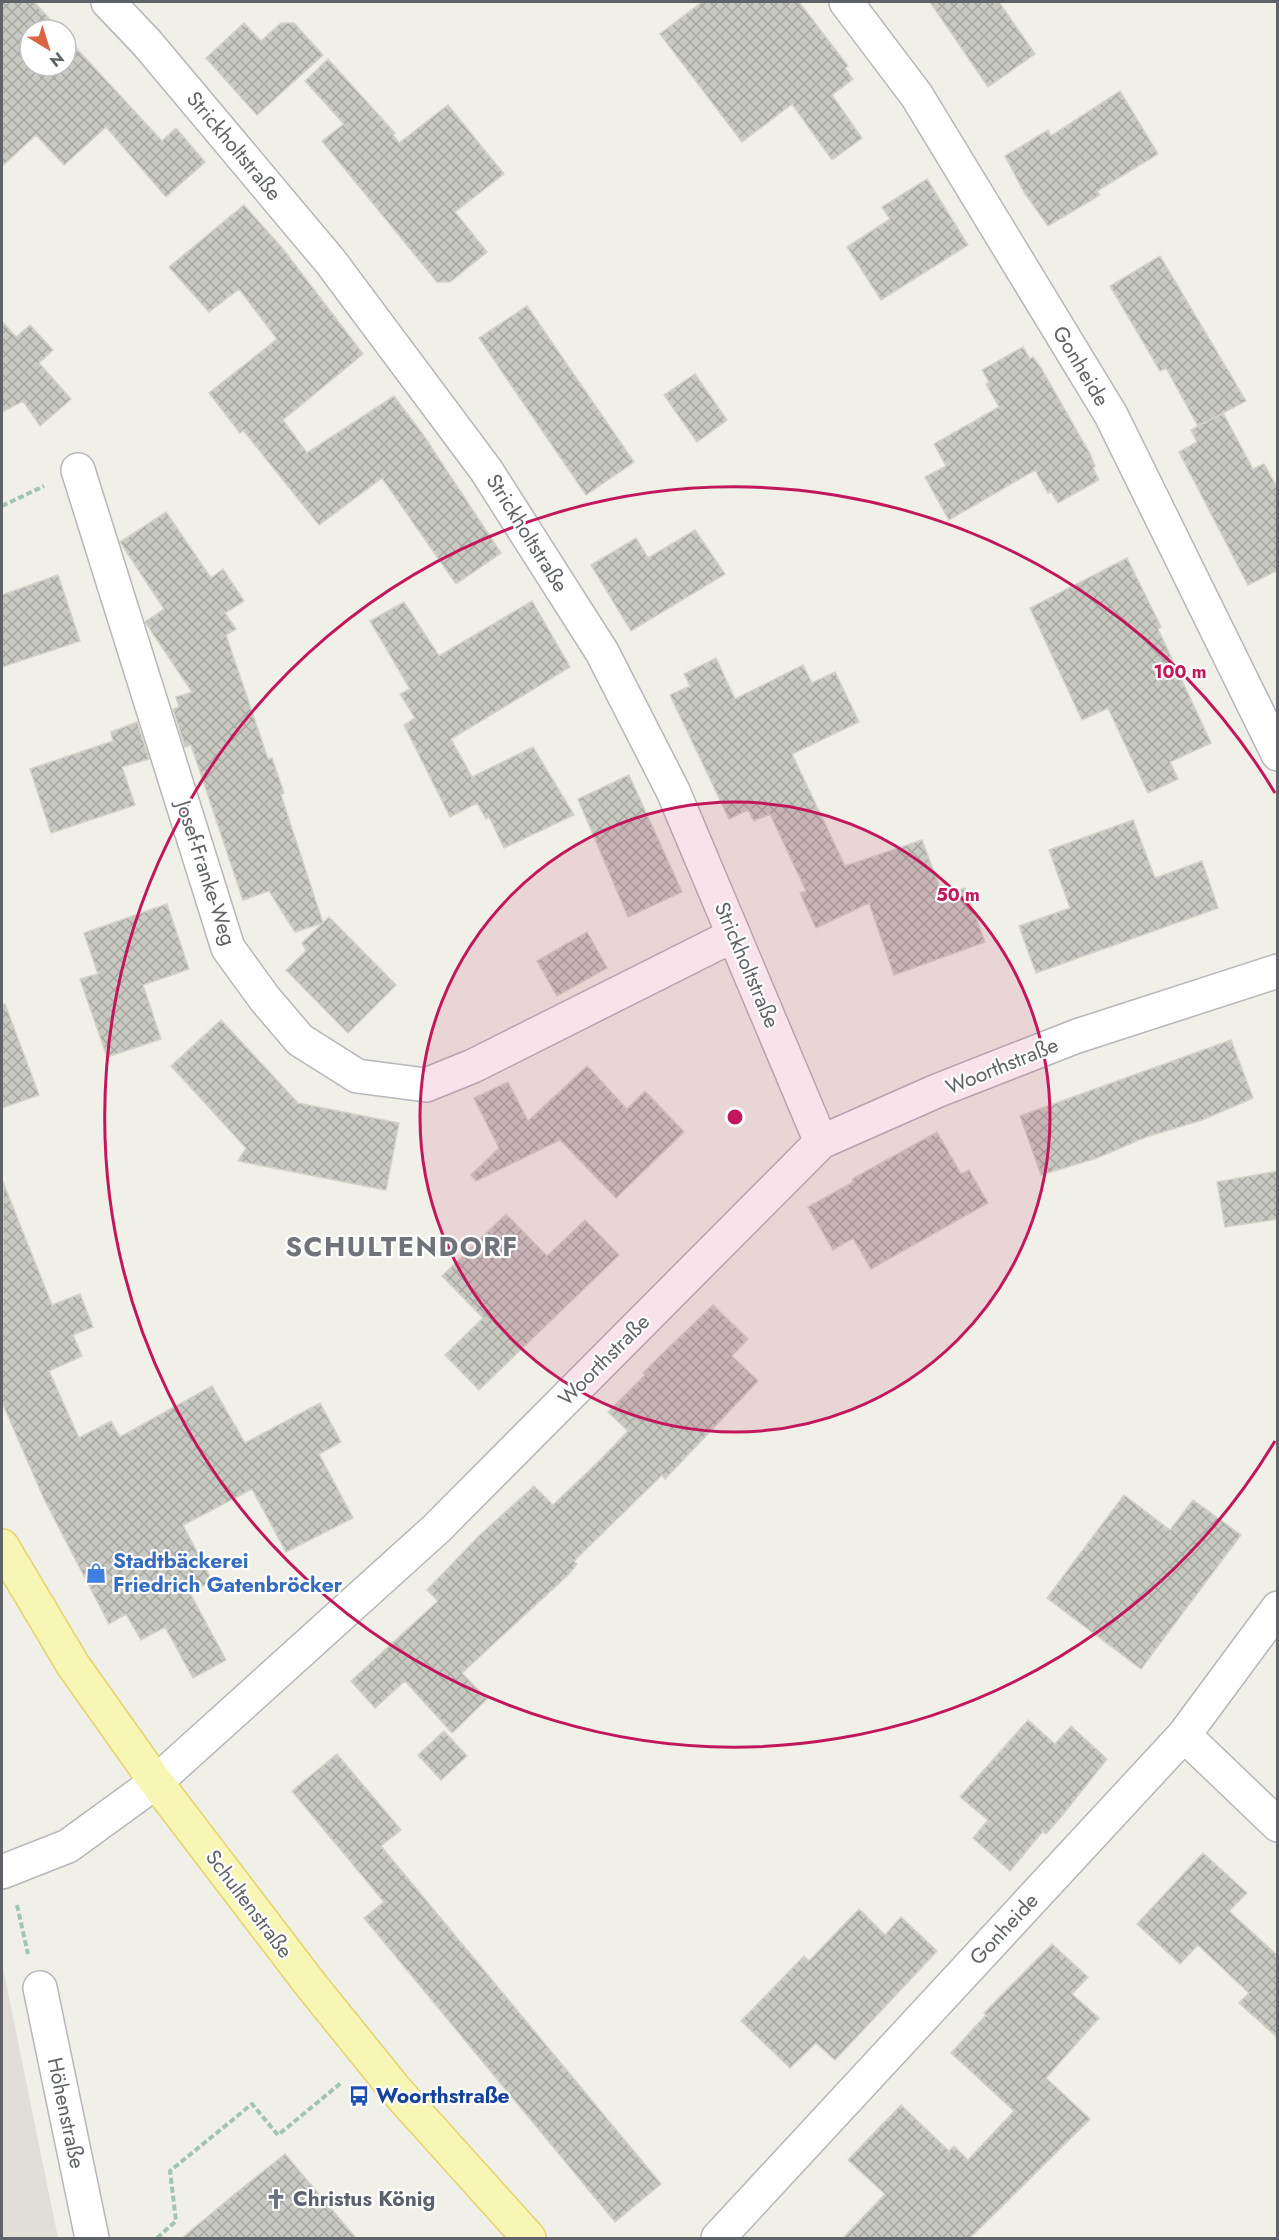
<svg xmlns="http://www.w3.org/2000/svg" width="1279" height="2240" viewBox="0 0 1279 2240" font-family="Jost,sans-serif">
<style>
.education{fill:#e0ded7}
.building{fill:url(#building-cross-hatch);stroke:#d4d2c7;stroke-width:1.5}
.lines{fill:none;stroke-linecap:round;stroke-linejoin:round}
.minor-casing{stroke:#b5b7bb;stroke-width:36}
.major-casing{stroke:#e5d46c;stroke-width:36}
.path{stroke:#a1c5b0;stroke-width:4;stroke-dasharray:6 3;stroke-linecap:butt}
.minor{stroke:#fff;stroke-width:33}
.major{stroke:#f8f6b5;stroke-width:33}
.ring{fill:none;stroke:#c2185b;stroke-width:3}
.labels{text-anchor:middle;stroke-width:4.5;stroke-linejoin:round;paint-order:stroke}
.street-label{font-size:21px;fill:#5f6267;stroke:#fff}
.shop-label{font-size:21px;font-weight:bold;fill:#366cbe;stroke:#fff;text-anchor:start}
.transit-label{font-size:21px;font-weight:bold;fill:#164399;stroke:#fff;text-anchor:start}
.worship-label{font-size:21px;font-weight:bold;fill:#5b616d;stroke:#fff;text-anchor:start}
.district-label{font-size:27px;font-weight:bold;letter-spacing:1.5px;fill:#707379;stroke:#fff}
.centre{fill:#c2185b;stroke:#fff;stroke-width:3}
.ring-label{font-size:18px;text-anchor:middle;font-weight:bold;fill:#c2185b;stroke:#fff;stroke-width:4.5;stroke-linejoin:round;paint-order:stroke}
</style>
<defs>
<pattern id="building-cross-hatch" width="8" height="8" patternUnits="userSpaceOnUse" patternTransform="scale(1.5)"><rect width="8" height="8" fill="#c9c9c3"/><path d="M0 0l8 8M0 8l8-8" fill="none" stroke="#a6a7a2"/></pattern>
</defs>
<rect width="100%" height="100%" fill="#f0efe8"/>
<path class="education" d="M 2,1963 L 58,2238 L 2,2238 Z"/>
<path class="building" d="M 2,2 L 34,2 L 60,30 L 30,30 L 30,66 L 66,66 L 66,37 L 162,141 L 176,128 L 205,162 L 166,197 L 106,127 L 64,165 L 36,135 L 2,166 Z
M 702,2 L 799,2 L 848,66 L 845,68 L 853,79 L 832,95 L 862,138 L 832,160 L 792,104 L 742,142 L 660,34 Z
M 930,2 L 999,2 L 1035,54 L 988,87 Z
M 244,23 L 261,41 L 281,23 L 294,23 L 323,55 L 257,115 L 206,58 Z
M 328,59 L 395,133 L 393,135 L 399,143 L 448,105 L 504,174 L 455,212 L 487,252 L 450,282 L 437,282 L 322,141 L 344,124 L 305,81 Z
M 1120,91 L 1158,154 L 1097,191 L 1100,195 L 1048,226 L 1024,192 L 1005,156 L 1048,130 L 1051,136 Z
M 927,179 L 968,245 L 881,300 L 847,247 L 890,219 L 882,207 Z
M 244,205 L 283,249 L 363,354 L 283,420 L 307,453 L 394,396 L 424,436 L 501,553 L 456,584 L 382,478 L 319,525 L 243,430 L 240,433 L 209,393 L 277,339 L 239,289 L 209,312 L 169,267 Z
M 1160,256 L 1246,401 L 1198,426 L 1166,368 L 1160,371 L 1110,286 Z
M 527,306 L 634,462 L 586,495 L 479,338 Z
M 2,321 L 16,337 L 30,325 L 53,350 L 39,363 L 71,399 L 40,426 L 23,401 L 2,412 Z
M 1023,347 L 1030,359 L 1033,357 L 1041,368 L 1090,454 L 1095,466 L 1093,468 L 1099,480 L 1058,503 L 1051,492 L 1048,493 L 1035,470 L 949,520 L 925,477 L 946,466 L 934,444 L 999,407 L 986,384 L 989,382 L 982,370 Z
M 695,374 L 727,420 L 697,442 L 664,395 Z
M 1223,413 L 1253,469 L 1264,464 L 1278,489 L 1278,570 L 1248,585 L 1179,452 L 1197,442 L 1191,430 Z
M 166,512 L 211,578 L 223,569 L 244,601 L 225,613 L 236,629 L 226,635 L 268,759 L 272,758 L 284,793 L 281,795 L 323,923 L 295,932 L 269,891 L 243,900 L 191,745 L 185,747 L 173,709 L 179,707 L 176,697 L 192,692 L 145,622 L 164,609 L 120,542 Z
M 695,530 L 725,574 L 631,631 L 591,565 L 636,538 L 648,558 Z
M 1127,558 L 1161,627 L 1158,629 L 1211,743 L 1170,762 L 1178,779 L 1148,793 L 1108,708 L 1082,720 L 1030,608 Z
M 58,575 L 80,641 L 2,667 L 2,595 Z
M 532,601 L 570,667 L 451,739 L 472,777 L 533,747 L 574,815 L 504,848 L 489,817 L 486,819 L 477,803 L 450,817 L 404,725 L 415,718 L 400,694 L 410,689 L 370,621 L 404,602 L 439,656 Z
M 716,658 L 735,699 L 803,665 L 812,683 L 835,672 L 859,722 L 792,754 L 845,866 L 922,840 L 943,896 L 965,888 L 985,942 L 894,975 L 869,903 L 816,928 L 800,893 L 806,891 L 770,814 L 754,821 L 748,810 L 729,819 L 670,695 L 690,686 L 684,674 Z
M 137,722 L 149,759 L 122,767 L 135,805 L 51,833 L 30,769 L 113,741 L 111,732 Z
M 629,775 L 682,892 L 628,917 L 578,799 Z
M 1133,820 L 1155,878 L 1202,861 L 1218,908 L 1036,973 L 1019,926 L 1070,908 L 1049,850 Z
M 167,904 L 189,969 L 143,985 L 161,1039 L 107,1057 L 80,979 L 98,974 L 84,933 Z
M 329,917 L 396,985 L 348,1033 L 286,970 L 306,951 L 302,943 Z
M 587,932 L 607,968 L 557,996 L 537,961 Z
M 5,1004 L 39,1095 L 2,1108 L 2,1005 Z
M 221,1020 L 298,1103 L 399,1123 L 386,1190 L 238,1161 L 246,1148 L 171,1066 Z
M 1231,1040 L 1253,1098 L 1202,1120 L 1146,1137 L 1097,1158 L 1041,1175 L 1020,1116 Z
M 587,1066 L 627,1109 L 645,1091 L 684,1132 L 616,1198 L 560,1140 L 476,1181 L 471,1175 L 499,1148 L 474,1098 L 508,1082 L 528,1121 Z
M 937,1132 L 961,1174 L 969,1170 L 988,1203 L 871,1269 L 853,1238 L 833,1250 L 808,1207 L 853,1182 L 852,1179 Z
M 1278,1171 L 1278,1219 L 1225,1227 L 1217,1182 Z
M 3,1182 L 52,1305 L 80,1294 L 93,1327 L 73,1335 L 82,1356 L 49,1371 L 79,1438 L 111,1421 L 120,1437 L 212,1386 L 245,1443 L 320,1403 L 341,1442 L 319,1454 L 353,1518 L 286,1552 L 252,1489 L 183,1525 L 212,1581 L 190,1593 L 226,1660 L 193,1678 L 165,1627 L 141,1640 L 126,1614 L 109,1624 L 44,1499 L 2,1402 Z
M 506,1214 L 547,1256 L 585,1220 L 619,1255 L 479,1390 L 445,1355 L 483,1318 L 442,1276 Z
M 713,1305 L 748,1339 L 732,1356 L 758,1381 L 665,1479 L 662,1475 L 574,1561 L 577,1564 L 569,1574 L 462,1673 L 487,1699 L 452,1733 L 405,1681 L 375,1708 L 351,1681 L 438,1601 L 427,1590 L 479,1536 L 534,1486 L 553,1505 L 600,1460 L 628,1431 L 608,1412 L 645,1375 L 643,1373 L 659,1357 Z
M 1124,1495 L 1170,1530 L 1193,1500 L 1241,1535 L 1141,1669 L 1047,1598 Z
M 1028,1720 L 1055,1744 L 1071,1726 L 1107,1759 L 1061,1817 L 1046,1834 L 1043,1831 L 1010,1871 L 973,1838 L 988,1820 L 960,1797 Z
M 444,1731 L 467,1756 L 441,1780 L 418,1755 Z
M 337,1754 L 401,1830 L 381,1846 L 661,2184 L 615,2222 L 364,1918 L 384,1902 L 292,1791 Z
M 1203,1853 L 1247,1893 L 1229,1911 L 1278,1956 L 1278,2038 L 1239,2003 L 1249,1993 L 1198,1945 L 1180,1964 L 1137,1924 Z
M 859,1909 L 885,1935 L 901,1917 L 937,1951 L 835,2060 L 816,2043 L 790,2068 L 741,2021 L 804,1956 L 809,1961 Z
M 1052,1944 L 1088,1977 L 1072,1994 L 1099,2018 L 1046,2078 L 1090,2119 L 970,2238 L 843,2238 L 885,2194 L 848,2160 L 901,2105 L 949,2151 L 954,2146 L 968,2160 L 1014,2111 L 951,2053 L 986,2015 L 984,2013 Z
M 285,2154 L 356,2238 L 182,2238 L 236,2193 Z"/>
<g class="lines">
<g class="minor-casing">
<path id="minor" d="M 108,2 L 147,43 L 330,261 L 486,470 L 602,652 L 673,791 L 821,1142
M 846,2 L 917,96 L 1111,415 L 1278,754
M 78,470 L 228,948 L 265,999 L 300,1040 L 357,1076 L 426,1085 L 473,1066 L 734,935
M 1184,1735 L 1278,1825
M 2,1872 L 68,1846 L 156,1782 L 436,1529 L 821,1142 L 939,1090 L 1077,1036 L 1278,971
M 40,1988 L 92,2238
M 718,2238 L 1184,1735 L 1278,1608"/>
</g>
<g class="major-casing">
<path id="major" d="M 2,1546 L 73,1665 L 156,1782 L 311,1985 L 395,2089 L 529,2238"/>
</g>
<path class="path" d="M 2,506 L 44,486
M 17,1905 L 28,1954
M 157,2238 L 176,2221 L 170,2171 L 252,2104 L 278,2135 L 341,2083"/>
<use href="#minor" class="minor"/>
<use href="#major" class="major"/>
</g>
<circle cx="735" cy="1117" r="315" fill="#c2185b" fill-opacity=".12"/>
<g class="ring">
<circle cx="735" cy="1117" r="315"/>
<path d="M1275 1441A630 630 0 1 1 1275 793"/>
</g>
<defs>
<g id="shop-bare" transform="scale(1.62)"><path d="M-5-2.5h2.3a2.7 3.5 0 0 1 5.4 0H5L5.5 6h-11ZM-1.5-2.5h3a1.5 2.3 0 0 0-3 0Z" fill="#3f7fe0" stroke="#fff" stroke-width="2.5" paint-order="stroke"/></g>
<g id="bus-bare" transform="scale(1.62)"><path d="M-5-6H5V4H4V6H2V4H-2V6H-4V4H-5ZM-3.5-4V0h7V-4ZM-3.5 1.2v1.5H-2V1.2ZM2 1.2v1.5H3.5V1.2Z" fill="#1a4fb4" stroke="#fff" stroke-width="2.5" paint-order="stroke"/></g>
<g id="church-bare" transform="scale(1.62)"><path d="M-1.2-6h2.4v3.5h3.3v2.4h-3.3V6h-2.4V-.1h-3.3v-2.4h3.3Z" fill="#6b7280" stroke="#fff" stroke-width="2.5" paint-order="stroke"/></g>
</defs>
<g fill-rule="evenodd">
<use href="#shop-bare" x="96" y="1573"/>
<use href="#bus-bare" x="359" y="2096"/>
<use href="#church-bare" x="276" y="2199"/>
</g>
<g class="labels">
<g class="street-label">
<text transform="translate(234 146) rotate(50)" y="7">Strickholtstraße</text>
<text transform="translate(1081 366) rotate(59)" y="7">Gonheide</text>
<text transform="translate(527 533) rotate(58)" y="7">Strickholtstraße</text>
<text transform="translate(206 873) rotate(72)" y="7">Josef-Franke-Weg</text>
<text transform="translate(747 965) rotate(67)" y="7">Strickholtstraße</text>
<text transform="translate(1002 1066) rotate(-22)" y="7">Woorthstraße</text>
<text transform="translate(604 1360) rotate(-45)" y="7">Woorthstraße</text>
<text transform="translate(249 1904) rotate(53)" y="7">Schultenstraße</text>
<text transform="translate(1004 1929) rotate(-47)" y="7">Gonheide</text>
<text transform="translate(66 2113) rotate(78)" y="7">Höhenstraße</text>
</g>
<g class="shop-label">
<text x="113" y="1568">Stadtbäckerei<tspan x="113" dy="24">Friedrich Gatenbröcker</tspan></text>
</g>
<g class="transit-label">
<text x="376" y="2103">Woorthstraße</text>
</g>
<g class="worship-label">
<text x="293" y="2206">Christus König</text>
</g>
<g class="district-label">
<text x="402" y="1256">SCHULTENDORF</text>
</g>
</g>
<circle cx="735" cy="1117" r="9" class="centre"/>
<g class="ring-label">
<text x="1180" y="678">100 m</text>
<text x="958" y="901">50 m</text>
</g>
<rect width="1279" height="2240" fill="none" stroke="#5f6267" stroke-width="6"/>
<g transform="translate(48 48) rotate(142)"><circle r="28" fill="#ffffff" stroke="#bfc0c2" stroke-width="1.5"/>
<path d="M0-4.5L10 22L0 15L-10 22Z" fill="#da6545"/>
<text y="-9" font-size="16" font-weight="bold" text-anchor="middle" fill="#5f6267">N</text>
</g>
</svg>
